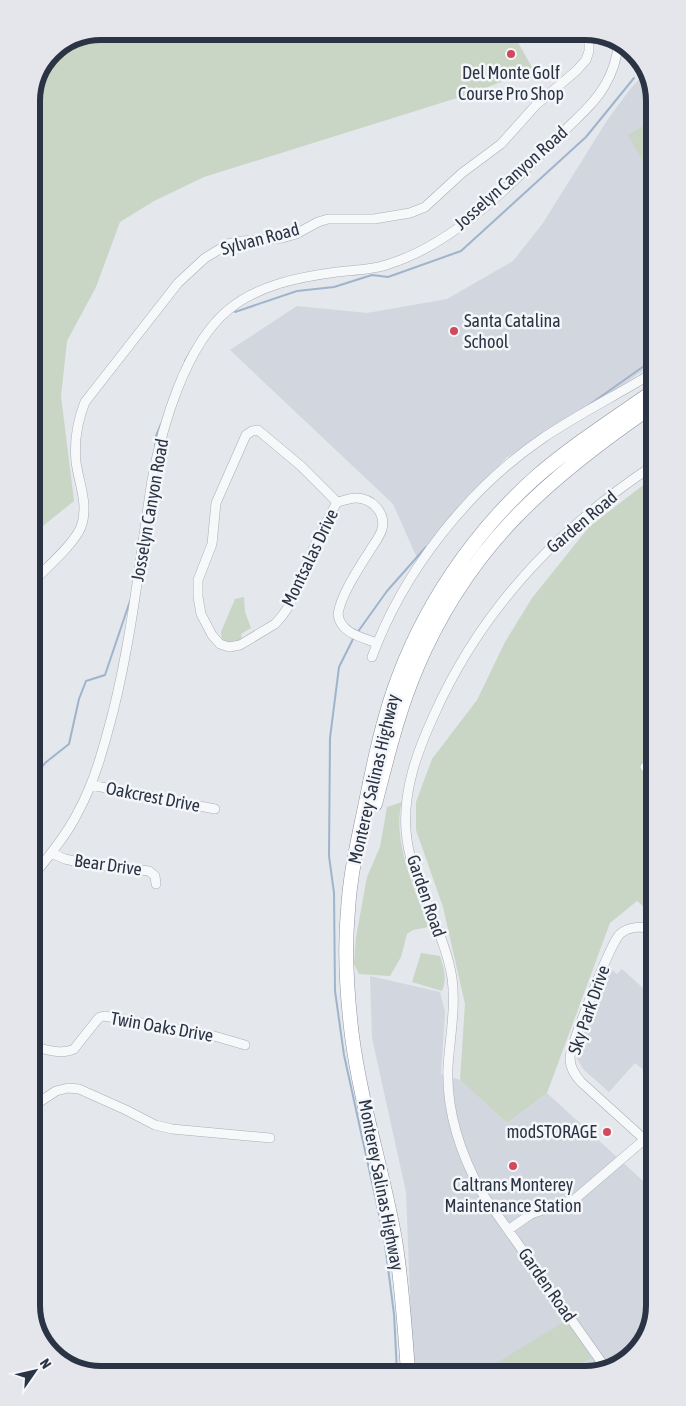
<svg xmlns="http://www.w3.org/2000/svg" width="686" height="1406" viewBox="0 0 686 1406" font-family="'Asap Condensed',sans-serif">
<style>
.built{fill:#d2d6de}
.green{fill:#c9d6c5}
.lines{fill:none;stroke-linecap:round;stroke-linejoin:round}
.stream{stroke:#9fb4cc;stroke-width:2}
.minor-casing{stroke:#a9aeb7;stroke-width:10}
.highway-casing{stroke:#8b94a3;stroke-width:15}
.minor{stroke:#f7f8fa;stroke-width:9}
.highway{stroke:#fff;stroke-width:14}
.poi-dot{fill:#d1495b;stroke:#f4f6f9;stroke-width:2}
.labels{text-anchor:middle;stroke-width:5;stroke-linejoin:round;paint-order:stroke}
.poi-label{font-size:18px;fill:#2b3445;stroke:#f4f6f9}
.street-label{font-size:18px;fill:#2b3445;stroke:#f4f6f9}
.rim{fill:none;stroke:#2b3445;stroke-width:6}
</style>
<rect width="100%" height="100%" fill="#e4e7ec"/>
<path class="built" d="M 647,71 L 650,74 L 651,365 L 615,390 L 507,457 L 417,558 L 393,504 L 230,350 L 297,306 L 367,313 L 447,299 L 513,261 L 543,223 L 608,119 L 631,88 Z
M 609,967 L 617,974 L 622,969 L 653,997 L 654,1078 L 635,1063 L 609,1092 L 584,1070 L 577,1059 L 579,1045 Z
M 370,976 L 440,992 L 445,1012 L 441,1074 L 460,1080 L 507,1123 L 547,1093 L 654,1191 L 655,1306 L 643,1344 L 612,1370 L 413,1372 L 406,1192 L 372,1038 Z"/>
<path class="green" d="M 101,31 L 510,31 L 515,37 L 533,69 L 473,93 L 204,177 L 154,201 L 120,222 L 96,287 L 67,341 L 61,396 L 74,501 L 33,534 L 31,96 L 52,51 Z
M 650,122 L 650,174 L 628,135 Z
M 651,479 L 653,915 L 637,901 L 610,923 L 547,1093 L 507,1123 L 460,1080 L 465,1004 L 443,907 L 416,830 L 416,802 L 432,759 L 477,700 L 505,642 L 532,598 L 589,527 Z
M 244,597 L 245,612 L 251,628 L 241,634 L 242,640 C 234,643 229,643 222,640 L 221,632 L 235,599 Z
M 402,802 C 391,840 416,892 429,927 L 413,930 L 407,934 L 401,957 L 390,976 L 359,974 L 354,964 L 356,937 L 367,877 L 380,847 L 387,807 Z
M 421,953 L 440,956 C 444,969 447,978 442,991 L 412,982 Z
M 567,1320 L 591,1358 L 572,1370 L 488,1371 L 488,1368 Z"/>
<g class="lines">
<path class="stream" d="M 235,312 L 297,291 L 334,287 L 372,275 L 388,277 L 461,251 L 586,137 L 634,78
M 185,361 L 194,346
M 589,405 L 651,361
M 155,448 L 156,436 L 161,424
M 357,633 L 387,591 L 426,547
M 354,637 L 339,667 L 330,738 L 329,856 L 334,893 L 335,991 L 344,1055 L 384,1237 L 394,1314 L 397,1372
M 34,778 L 45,763 L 69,744 L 79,699 L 86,681 L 105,675 L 130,601"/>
<g class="minor-casing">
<path id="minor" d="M 258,430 L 301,466 L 337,502 L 321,532 L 292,596 L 291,603 L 282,616 L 275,624 L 240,645 L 229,647 L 220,644 L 212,635 L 201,614 L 198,597 L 198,580 L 212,544 L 216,503 L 246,435 L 252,431 Z
M 337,502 C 343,501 350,498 356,498 C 372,498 386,513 382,529 C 380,537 373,545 369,552 C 358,569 341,595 338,614 C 340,633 361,637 377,643
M 33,582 C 47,567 74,544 81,527 C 89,505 79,484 76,462 C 74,441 77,422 85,402 L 178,283 L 205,258 L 228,244 L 242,241 L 282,238 L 296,234 L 318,222 L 328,219 L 374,219 L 410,213 L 425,207 L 462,173 L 501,144 L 536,105 L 576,71 L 586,60 L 589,51 L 589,31
M 372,657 C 403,572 468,489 543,438 C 577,415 615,396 651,374
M 652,760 L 645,767 L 653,777
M 91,785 L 215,809
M 51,853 L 65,859 L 87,864 L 149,871 L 155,876 L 156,884
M 35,874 C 50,854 67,835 78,812 C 95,781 104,746 113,712 C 132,636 140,558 152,480 C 162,427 185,346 228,310 C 258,285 299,277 337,272 C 354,270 373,270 389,264 C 456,243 514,182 562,133 C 577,118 595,103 605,85 C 613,72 617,57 619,42
M 653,929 C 643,926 629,926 620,934 C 610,944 571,1044 570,1058 C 570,1068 575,1075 581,1082 L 654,1148
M 35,1047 C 49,1050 61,1055 74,1049 L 97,1020 L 100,1017 L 104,1016 L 214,1036 L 245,1045
M 35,1105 L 56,1091 L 68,1088 L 79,1089 L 126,1110 L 155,1125 L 172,1129 L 270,1138
M 508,1230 L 531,1214 L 575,1199 L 645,1139
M 607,1370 L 482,1193 C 461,1155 446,1110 448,1066 C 450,1037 456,1007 452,978 C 444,927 410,883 406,831 C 403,790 417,752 434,715 C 481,610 556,530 651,467"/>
</g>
<g class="highway-casing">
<path id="highway" d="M 375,804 C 387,758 398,711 417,667 C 468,547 546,479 651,407
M 408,1372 C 405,1328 402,1284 395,1240 C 383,1172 361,1105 352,1036 C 347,995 344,952 348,910 C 350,875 358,841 365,807 C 373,768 381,728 394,690 C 422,609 472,534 536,477 C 572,446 612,420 651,393"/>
</g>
<use href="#minor" class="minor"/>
<use href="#highway" class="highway"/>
</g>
<g class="poi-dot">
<circle cx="511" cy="54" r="5"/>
<circle cx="454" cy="331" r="5"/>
<circle cx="607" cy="1132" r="5"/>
<circle cx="513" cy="1166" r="5"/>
</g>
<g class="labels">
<g class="poi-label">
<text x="511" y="79">Del Monte Golf<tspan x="511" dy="21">Course Pro Shop</tspan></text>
<text x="464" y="327" text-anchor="start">Santa Catalina<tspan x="464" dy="21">School</tspan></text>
<text x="597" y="1138" text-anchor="end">modSTORAGE</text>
<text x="513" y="1191">Caltrans Monterey<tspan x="513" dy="21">Maintenance Station</tspan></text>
</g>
<g class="street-label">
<text transform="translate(511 178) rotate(-42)" y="6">Josselyn Canyon Road</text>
<text transform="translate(260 239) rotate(-15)" y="6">Sylvan Road</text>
<text transform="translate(150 510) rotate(-80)" y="6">Josselyn Canyon Road</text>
<text transform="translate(582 522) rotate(-40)" y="6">Garden Road</text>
<text transform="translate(310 558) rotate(-64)" y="6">Montsalas Drive</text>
<text transform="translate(374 779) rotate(-77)" y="6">Monterey Salinas Highway</text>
<text transform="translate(153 797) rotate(11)" y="6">Oakcrest Drive</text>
<text transform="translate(108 865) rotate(8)" y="6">Bear Drive</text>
<text transform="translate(426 896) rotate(71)" y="6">Garden Road</text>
<text transform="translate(589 1010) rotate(-71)" y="6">Sky Park Drive</text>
<text transform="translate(162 1027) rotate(10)" y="6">Twin Oaks Drive</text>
<text transform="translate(381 1185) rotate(79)" y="6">Monterey Salinas Highway</text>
<text transform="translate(547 1285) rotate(55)" y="6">Garden Road</text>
</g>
</g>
<path d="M0 0H686V1406H0ZM101 40H585A61 61 0 0 1 646 101V1305A61 61 0 0 1 585 1366H101A61 61 0 0 1 40 1305V101A61 61 0 0 1 101 40Z" fill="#e4e6eb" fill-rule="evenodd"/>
<path class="rim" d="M101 40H585A61 61 0 0 1 646 101V1305A61 61 0 0 1 585 1366H101A61 61 0 0 1 40 1305V101A61 61 0 0 1 101 40Z"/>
<g transform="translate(35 1371) rotate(56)" stroke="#f4f6f9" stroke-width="4" paint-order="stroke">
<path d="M0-4L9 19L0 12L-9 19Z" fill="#2b3445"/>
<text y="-8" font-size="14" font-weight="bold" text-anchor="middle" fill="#2b3445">N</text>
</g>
</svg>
